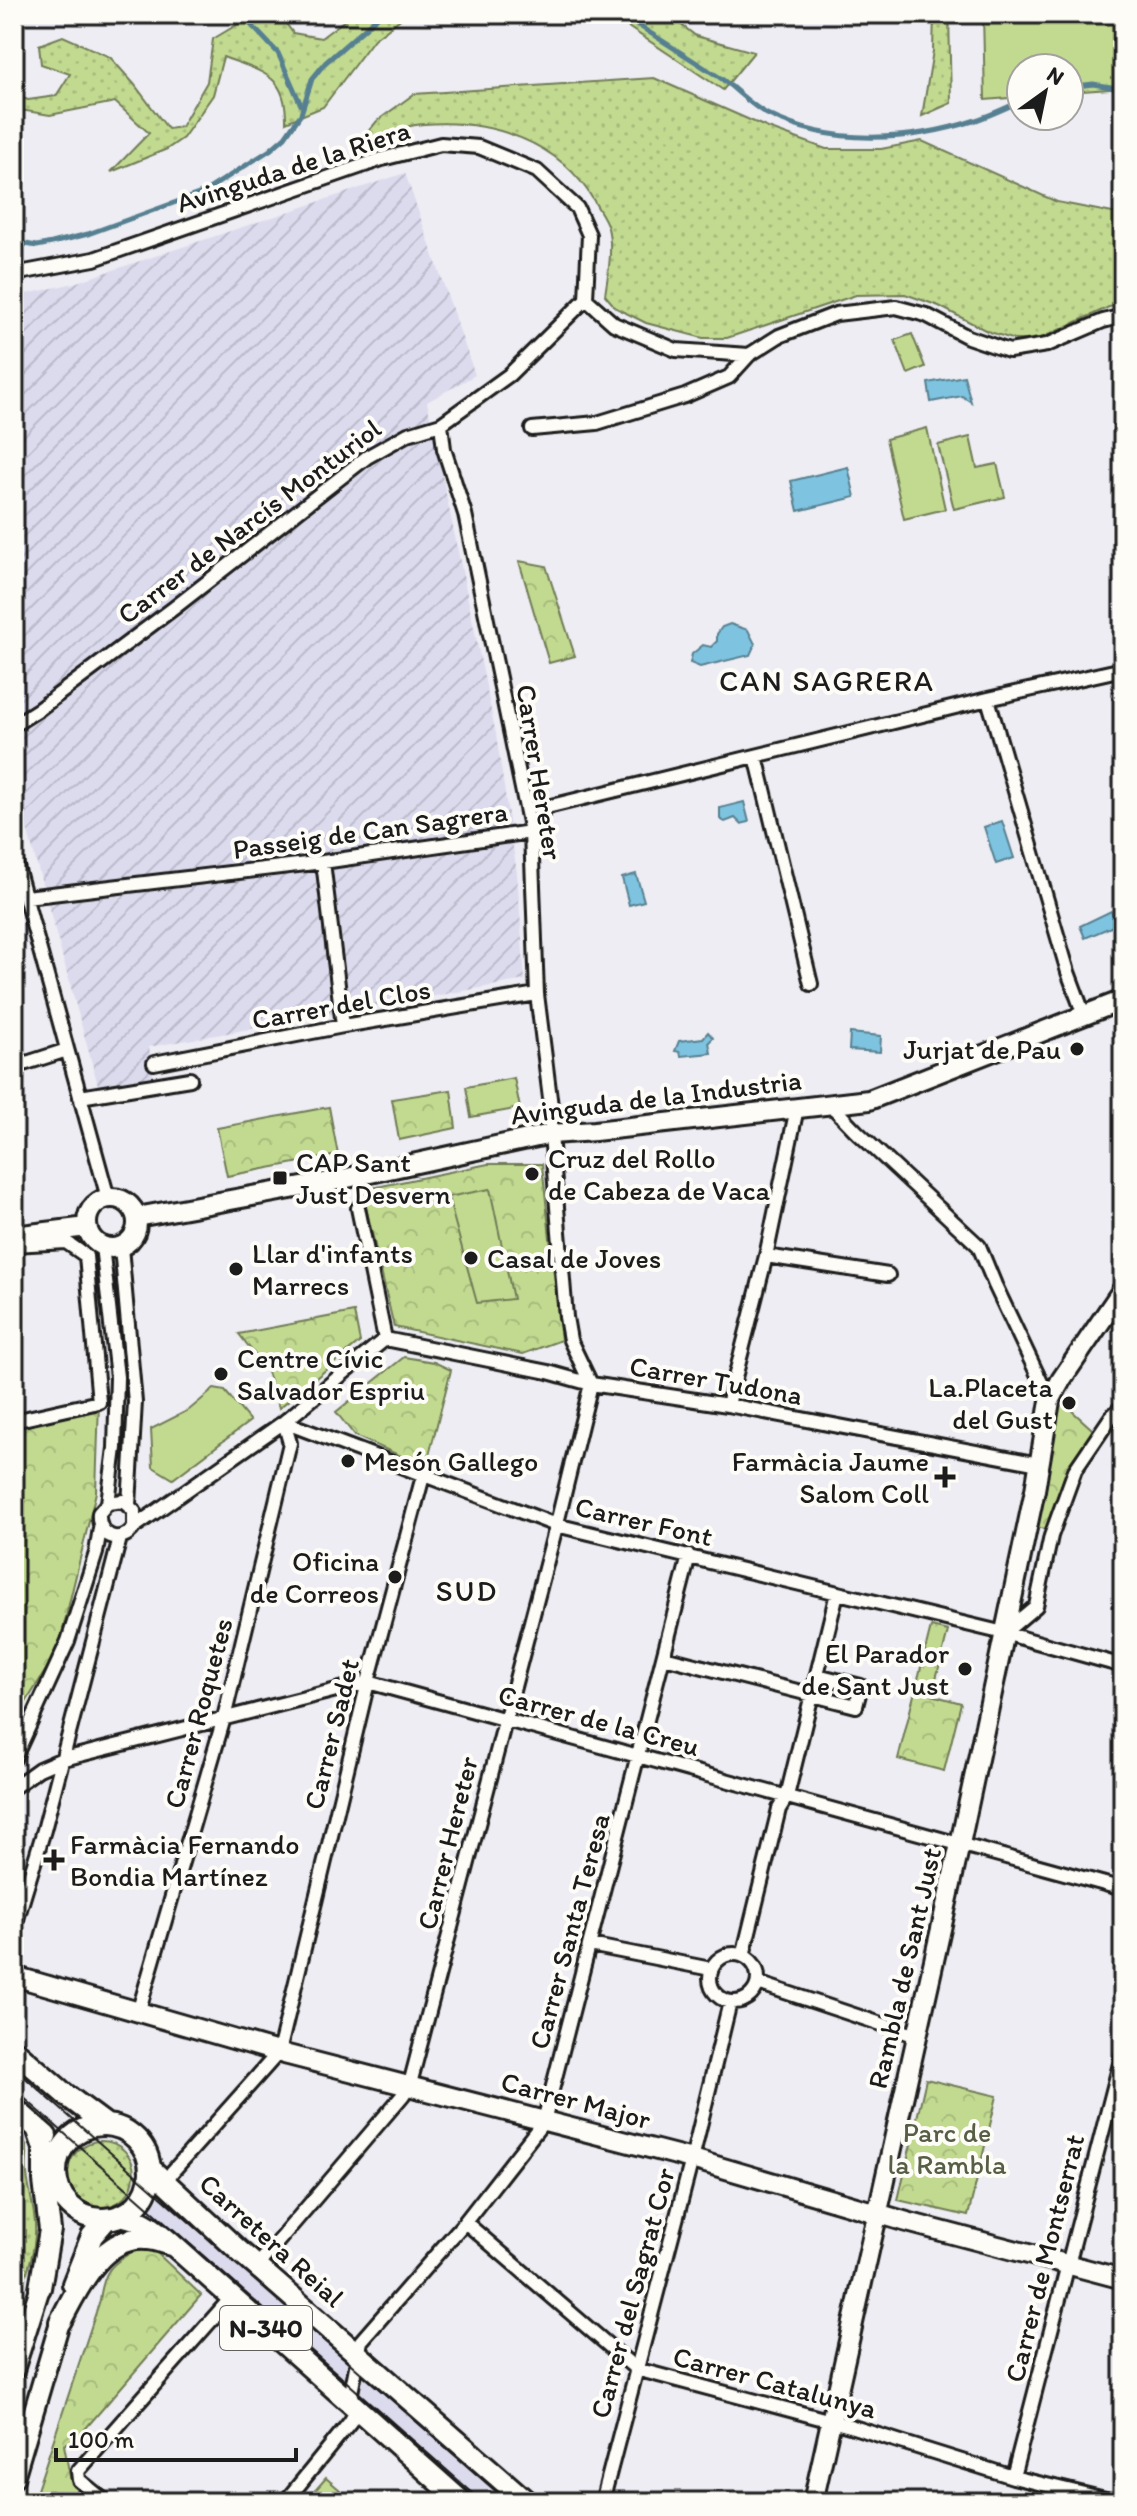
<svg xmlns="http://www.w3.org/2000/svg" width="1137" height="2516" viewBox="0 0 1137 2516" font-family="Itim,sans-serif">
<style>
.built{fill:#dcdbee}
.industrial{fill:url(#industrial-furrows)}
.grass{fill:url(#grass-dots);stroke:#6f7b56;stroke-width:2}
.park{fill:url(#park-crowns);stroke:#6f7b56;stroke-width:2}
.garden{fill:#c2da90;stroke:#6f7b56;stroke-width:2}
.water{fill:#7ec3df;stroke:#578091;stroke-width:2}
.lines{fill:none;stroke-linecap:round;stroke-linejoin:round}
.stream{stroke:#578091;stroke-width:5}
.street-casing{stroke:#1c1c1c;stroke-width:18}
.secondary-casing{stroke:#1c1c1c;stroke-width:24}
.primary-casing{stroke:#1c1c1c;stroke-width:26}
.street{stroke:#fdfcf7;stroke-width:12}
.secondary{stroke:#fdfcf7;stroke-width:18}
.primary{stroke:#fdfcf7;stroke-width:20}
.tram{stroke:#1c1c1c;stroke-width:2}
.poi-dot{fill:#1c1c1c;stroke:#fdfcf7;stroke-width:3}
.labels{text-anchor:middle;stroke-width:8;stroke-linejoin:round;paint-order:stroke}
.shield{fill:#fdfcf7;stroke:#605f5e;stroke-width:2}
.shield-label{font-size:26px;font-weight:bold;fill:#1c1c1c}
.street-label{font-size:28px;fill:#1c1c1c;stroke:#fdfcf7}
.poi-label{font-size:28px;fill:#1c1c1c;stroke:#fdfcf7;text-anchor:start}
.park-label{font-size:28px;fill:#565e45;stroke:#fdfcf7}
.neighbourhood-label{font-size:30px;letter-spacing:2px;fill:#1c1c1c;stroke:#fdfcf7}
</style>
<defs>
<pattern id="industrial-furrows" width="10" height="10" patternUnits="userSpaceOnUse" patternTransform="scale(2)"><rect width="10" height="10" fill="#dcdbee"/><path d="M-1 1l2-2M0 10L10 0M9 11l2-2" fill="none" stroke="#bcbbcc"/></pattern>
<pattern id="grass-dots" width="8" height="8" patternUnits="userSpaceOnUse" patternTransform="scale(2)"><rect width="8" height="8" fill="#c2da90"/><path d="M2 2h.1M6 6h.1" fill="none" stroke="#a6ba7c" stroke-width="1.8" stroke-linecap="round"/></pattern>
<pattern id="park-crowns" width="20" height="18" patternUnits="userSpaceOnUse" patternTransform="scale(2)"><rect width="20" height="18" fill="#c2da90"/><path d="M2 6a3 3 0 1 1 6 0M12 15a3 3 0 1 1 6 0" fill="none" stroke="#a6ba7c"/></pattern>
</defs>
<rect width="100%" height="100%" fill="#eeedf3"/>
<filter id="ink" filterUnits="userSpaceOnUse"><feTurbulence type="fractalNoise" baseFrequency=".0125" numOctaves="2"/><feDisplacementMap in="SourceGraphic" scale="16" xChannelSelector="R" yChannelSelector="G"/><feConvolveMatrix kernelMatrix="1 2 1 2 8 2 1 2 1" color-interpolation-filters="sRGB"/></filter>
<g filter="url(#ink)">
<path class="built" d="M 164,2192 L 349,2356 L 345,2387 L 147,2212 Z
M 362,2368 L 513,2502 L 475,2502 L 359,2399 Z"/>
<path class="industrial" d="M 405,173 L 475,375 L 427,402 L 496,734 L 517,873 L 525,980 L 149,1047 L 155,1087 L 101,1096 L 14,782 L 14,297 L 74,283 Z"/>
<path class="grass" d="M 241,14 L 279,14 L 293,33 L 321,38 L 353,14 L 407,14 L 374,39 L 323,107 L 286,122 C 287,74 262,72 223,57 L 213,95 L 183,138 L 167,149 L 111,172 L 149,133 L 115,102 L 50,115 L 14,109 L 14,95 L 28,100 L 56,96 L 70,74 L 41,64 L 39,45 L 63,36 L 110,57 L 134,84 L 168,129 L 181,127 L 207,82 L 213,39 L 238,24 Z
M 597,14 L 667,14 L 696,36 L 754,52 L 723,90 L 625,25 Z
M 934,14 L 949,14 L 951,103 L 922,116 L 933,51 Z
M 654,78 L 768,128 L 826,149 L 881,149 L 922,141 L 1057,202 L 1123,215 L 1123,305 L 1109,307 L 1037,340 L 1015,340 L 987,331 L 939,306 L 905,294 L 856,295 L 727,338 L 703,338 L 646,323 L 616,308 L 605,295 C 608,275 613,248 608,228 C 606,219 598,209 594,201 C 560,141 490,119 424,124 C 403,125 380,137 359,143 L 377,121 L 414,94 Z
M 14,2131 C 35,2149 24,2151 27,2175 C 29,2191 34,2207 35,2224 C 37,2252 23,2283 14,2309 Z
M68 2174a33 33 0 1 1 66 0a33 33 0 1 1-66 0Z"/>
<path class="park" d="M 519,561 L 546,566 L 575,656 L 549,663 Z
M 451,1090 L 456,1128 L 399,1140 L 392,1099 Z
M 329,1107 L 338,1155 L 227,1176 L 217,1128 Z
M 488,1164 L 542,1164 L 561,1340 L 523,1354 L 394,1327 L 362,1190 Z
M 354,1312 L 360,1342 L 279,1408 L 266,1369 L 239,1334 Z
M 404,1357 L 434,1362 L 451,1370 L 426,1467 L 355,1436 L 336,1412 Z
M 1060,1400 L 1093,1430 L 1064,1478 L 1046,1529 L 1033,1527 Z
M 99,1402 L 96,1492 L 58,1650 L 14,1722 L 14,1421 Z
M 931,1627 L 948,1631 L 932,1695 L 961,1703 L 944,1771 L 898,1759 Z
M 926,2079 L 997,2096 L 968,2216 L 898,2200 Z
M 135,2250 L 155,2251 L 201,2295 L 80,2435 L 64,2445 L 71,2482 L 94,2502 L 33,2502 L 100,2300 C 104,2270 110,2265 135,2250 Z"/>
<path class="garden" d="M 983,14 L 1123,14 L 1123,88 L 1069,92 L 1069,68 L 1021,68 L 1021,97 L 985,100 Z
M 912,334 L 925,367 L 908,374 L 895,340 Z
M 927,428 L 945,509 L 904,519 L 886,439 Z
M 970,437 L 977,468 L 997,464 L 1005,497 L 954,509 L 938,445 Z
M 514,1078 L 520,1108 L 471,1117 L 466,1087 Z
M 490,1189 L 513,1299 L 477,1303 L 448,1197 Z
M 214,1389 L 225,1391 L 250,1421 L 173,1479 L 153,1467 L 151,1429 L 189,1410 Z
M 326,2478 L 354,2502 L 305,2502 Z"/>
<path class="water" d="M 964,376 L 971,402 L 962,396 L 931,402 L 928,383 Z
M 848,467 L 855,497 L 798,511 L 791,481 Z
M 730,624 L 748,630 L 755,644 L 750,655 L 700,667 L 690,663 L 692,654 L 703,645 L 711,647 L 717,641 L 717,634 L 722,627 Z
M 744,802 L 749,822 L 741,824 L 735,818 L 725,822 L 720,819 L 720,808 Z
M 1002,821 L 1014,858 L 996,864 L 984,827 Z
M 636,874 L 644,901 L 629,905 L 622,878 Z
M 1111,911 L 1118,924 L 1085,938 L 1080,926 Z
M 708,1032 L 713,1038 L 709,1042 L 711,1053 L 681,1056 L 680,1052 L 675,1051 L 679,1041 L 703,1038 Z
M 850,1033 L 881,1036 L 880,1052 L 849,1050 Z"/>
<g class="lines">
<path class="stream" d="M 241,14 L 278,53 L 301,105
M 621,14 C 653,35 686,56 719,77 C 735,88 749,104 767,114 C 831,146 909,142 976,120 C 991,115 1006,108 1021,101
M 1069,87 L 1093,84 L 1123,89
M 14,242 L 37,246 L 52,243 L 88,234 L 204,192 L 270,150 L 285,137 L 301,114 L 312,79 L 325,63 L 381,14"/>
<g class="street-casing">
<path id="street" d="M 14,274 L 94,259 L 382,159 L 441,144 L 479,147 L 537,171 L 577,208 L 589,235 L 586,299
M 586,299 L 614,324 L 676,350 L 749,355
M 441,424 L 444,449 L 465,514 L 531,832 L 537,994 L 551,1106 L 551,1134 L 566,1317 L 570,1340 L 591,1384
M 532,429 L 597,423 L 685,396 L 729,377 L 749,355 L 779,336 L 836,314 L 896,307 L 926,315 L 968,337 L 1009,351 L 1047,345 L 1103,321 L 1123,316
M 988,699 L 1068,972 L 1084,1015
M 14,725 L 39,709 L 174,608 L 367,457 L 408,434 L 441,424 L 509,375 L 586,299
M 756,756 L 811,984
M 14,856 L 108,1198
M 323,862 L 343,1026
M 26,897 L 323,862 L 531,832 L 547,807 L 988,699 L 1123,669
M 154,1063 L 343,1026 L 537,994
M 14,1067 L 67,1050
M 80,1097 L 190,1079
M 830,1104 L 856,1131 L 979,1246 L 995,1285 L 1050,1401
M 358,1208 L 385,1339
M 14,1245 L 66,1242 L 86,1256 L 99,1402 L 14,1421
M 102,1246 L 117,1377 L 115,1448 L 108,1503
M 121,1247 L 135,1402 L 129,1505
M 766,1256 L 888,1275
M 385,1339 L 548,1372 L 591,1384 L 728,1405 L 1039,1464
M 728,1405 L 766,1256 L 797,1108
M 284,1422 L 556,1525 L 1004,1633 L 1123,1666
M 134,1527 L 134,1511 L 123,1501 L 108,1503 L 99,1513 C 97,1537 121,1546 134,1527 L 284,1422 L 385,1339
M 1004,1633 L 1036,1606 L 1051,1536 L 1075,1470 L 1111,1417 L 1123,1406
M 664,1657 L 856,1706 L 861,1686 L 817,1675
M 14,1759 L 68,1641 L 96,1553 L 100,1528
M 14,1787 L 39,1769 L 60,1760 L 368,1682 L 1123,1889
M 14,1929 L 44,1830 L 120,1538
M 590,1945 L 711,1969
M710 1978a24 24 0 1 1 48 0a24 24 0 1 1-48 0Z
M 743,1956 L 779,1809 L 787,1796 L 837,1593
M 758,1983 L 917,2036
M 138,2013 L 224,1718 L 290,1443 L 284,1422
M 166,2183 L 172,2172 L 279,2052 L 368,1682 L 423,1476
M 465,2222 L 636,2369 L 850,2426 L 1013,2477 L 1118,2502
M 257,2266 L 403,2095 L 410,2084 L 559,1515 L 591,1384
M 1013,2477 L 1123,2052
M 106,2502 L 79,2480 L 78,2471 L 231,2298
M 285,2502 L 350,2422 L 357,2410 L 351,2393 L 361,2341 L 465,2222 L 544,2121 L 689,1556
M 602,2502 L 692,2159 L 730,2002"/>
</g>
<g class="secondary-casing">
<path id="secondary" d="M87 1223a25 25 0 1 1 50 0a25 25 0 1 1-50 0Z
M 137,1217 L 324,1183 L 551,1134 L 595,1131 L 869,1100 L 1123,1000
M 14,1236 L 87,1227
M 14,1976 L 288,2055 L 692,2159 L 907,2222 L 1123,2279
M 14,2370 L 40,2288
M 14,2478 L 60,2322
M 813,2502 L 960,1844 L 1035,1490 L 1050,1401 L 1061,1380 L 1123,1289"/>
</g>
<g class="primary-casing">
<path id="primary" d="M 14,2050 L 66,2095 L 105,2124
M 14,2108 L 46,2136
M56 2172a47 47 0 1 1 94 0a47 47 0 1 1-94 0Z
M 37,2128 L 44,2148 L 44,2181 L 50,2230 L 40,2288
M 151,2169 L 238,2250 L 527,2502
M 124,2216 C 145,2220 158,2232 174,2246 L 462,2502
M 73,2284 L 92,2236 L 105,2221
M 60,2322 C 77,2290 101,2235 146,2239 C 154,2239 163,2243 171,2245"/>
</g>
<use href="#street" class="street"/>
<use href="#secondary" class="secondary"/>
<use href="#primary" class="primary"/>
<path class="tram" d="M 14,2068 L 508,2502
M 14,2089 L 483,2502"/>
</g>
</g>
<g class="poi-dot">
<circle cx="1077" cy="1049" r="8"/>
<circle cx="532" cy="1174" r="8"/>
<rect x="272" y="1170" width="16" height="16" rx="4"/>
<circle cx="471" cy="1258" r="8"/>
<circle cx="236" cy="1269" r="8"/>
<circle cx="221" cy="1374" r="8"/>
<circle cx="1069" cy="1403" r="8"/>
<circle cx="348" cy="1461" r="8"/>
<path d="M941 1465h8v8h8v8h-8v8h-8v-8h-8v-8h8z"/>
<circle cx="395" cy="1577" r="8"/>
<circle cx="965" cy="1669" r="8"/>
<path d="M50 1848h8v8h8v8h-8v8h-8v-8h-8v-8h8z"/>
</g>
<g class="labels">
<rect class="shield" x="220" y="2306" width="92" height="44" rx="6"/>
<g class="shield-label">
<text x="266" y="2337">N-340</text>
</g>
<g class="street-label">
<text transform="translate(293 166) rotate(-18)" y="10">Avinguda de la Riera</text>
<text transform="translate(249 521) rotate(-37)" y="10">Carrer de Narcís Monturiol</text>
<text transform="translate(540 772) rotate(81)" y="10">Carrer Hereter</text>
<text transform="translate(370 830) rotate(-8)" y="10">Passeig de Can Sagrera</text>
<text transform="translate(341 1004) rotate(-10)" y="10">Carrer del Clos</text>
<text transform="translate(656 1097) rotate(-7)" y="10">Avinguda de la Industria</text>
<text transform="translate(716 1380) rotate(10)" y="10">Carrer Tudona</text>
<text transform="translate(644 1521) rotate(13)" y="10">Carrer Font</text>
<text transform="translate(198 1713) rotate(-75)" y="10">Carrer Roquetes</text>
<text transform="translate(599 1720) rotate(15)" y="10">Carrer de la Creu</text>
<text transform="translate(331 1734) rotate(-76)" y="10">Carrer Sadet</text>
<text transform="translate(447 1843) rotate(-76)" y="10">Carrer Hereter</text>
<text transform="translate(569 1931) rotate(-75)" y="10">Carrer Santa Teresa</text>
<text transform="translate(904 1968) rotate(-77)" y="10">Rambla de Sant Just</text>
<text transform="translate(576 2100) rotate(15)" y="10">Carrer Major</text>
<text transform="translate(272 2240) rotate(42)" y="10">Carretera Reial</text>
<text transform="translate(1044 2258) rotate(-76)" y="10">Carrer de Montserrat</text>
<text transform="translate(632 2293) rotate(-75)" y="10">Carrer del Sagrat Cor</text>
<text transform="translate(775 2382) rotate(15)" y="10">Carrer Catalunya</text>
</g>
<g class="poi-label">
<text x="1061" y="1059" text-anchor="end">Jurjat de Pau</text>
<text x="548" y="1168">Cruz del Rollo<tspan x="548" dy="32">de Cabeza de Vaca</tspan></text>
<text x="296" y="1172">CAP Sant<tspan x="296" dy="32">Just Desvern</tspan></text>
<text x="252" y="1263">Llar d'infants<tspan x="252" dy="32">Marrecs</tspan></text>
<text x="487" y="1268">Casal de Joves</text>
<text x="237" y="1368">Centre Cívic<tspan x="237" dy="32">Salvador Espriu</tspan></text>
<text x="1053" y="1397" text-anchor="end">La.Placeta<tspan x="1053" dy="32">del Gust</tspan></text>
<text x="364" y="1471">Mesón Gallego</text>
<text x="929" y="1471" text-anchor="end">Farmàcia Jaume<tspan x="929" dy="32">Salom Coll</tspan></text>
<text x="379" y="1571" text-anchor="end">Oficina<tspan x="379" dy="32">de Correos</tspan></text>
<text x="949" y="1663" text-anchor="end">El Parador<tspan x="949" dy="32">de Sant Just</tspan></text>
<text x="70" y="1854">Farmàcia Fernando<tspan x="70" dy="32">Bondia Martínez</tspan></text>
</g>
<g class="park-label">
<text x="947" y="2142">Parc de<tspan x="947" dy="32">la Rambla</tspan></text>
</g>
<g class="neighbourhood-label">
<text x="827" y="691">CAN SAGRERA</text>
<text x="467" y="1601">SUD</text>
</g>
</g>
<rect width="1137" height="2516" fill="none" stroke="#fdfcf7" stroke-width="48"/>
<rect x="24" y="24" width="1089" height="2468" fill="none" stroke="#1c1c1c" stroke-width="3" filter="url(#ink)"/>
<g transform="translate(1045 92) rotate(33)"><circle r="38" fill="#fdfcf7" stroke="#a3a29f" stroke-width="2"/>
<path d="M0-6L14 30L0 20L-14 30Z" fill="#1c1c1c"/>
<text y="-12" font-size="22" font-weight="bold" text-anchor="middle" fill="#1c1c1c">N</text>
</g>
<path d="M56 2448v12h240v-12" fill="none" stroke="#1c1c1c" stroke-width="4"/>
<text x="68" y="2448" font-size="24" fill="#1c1c1c" stroke="#fdfcf7" stroke-width="6" paint-order="stroke">100 m</text>
</svg>
